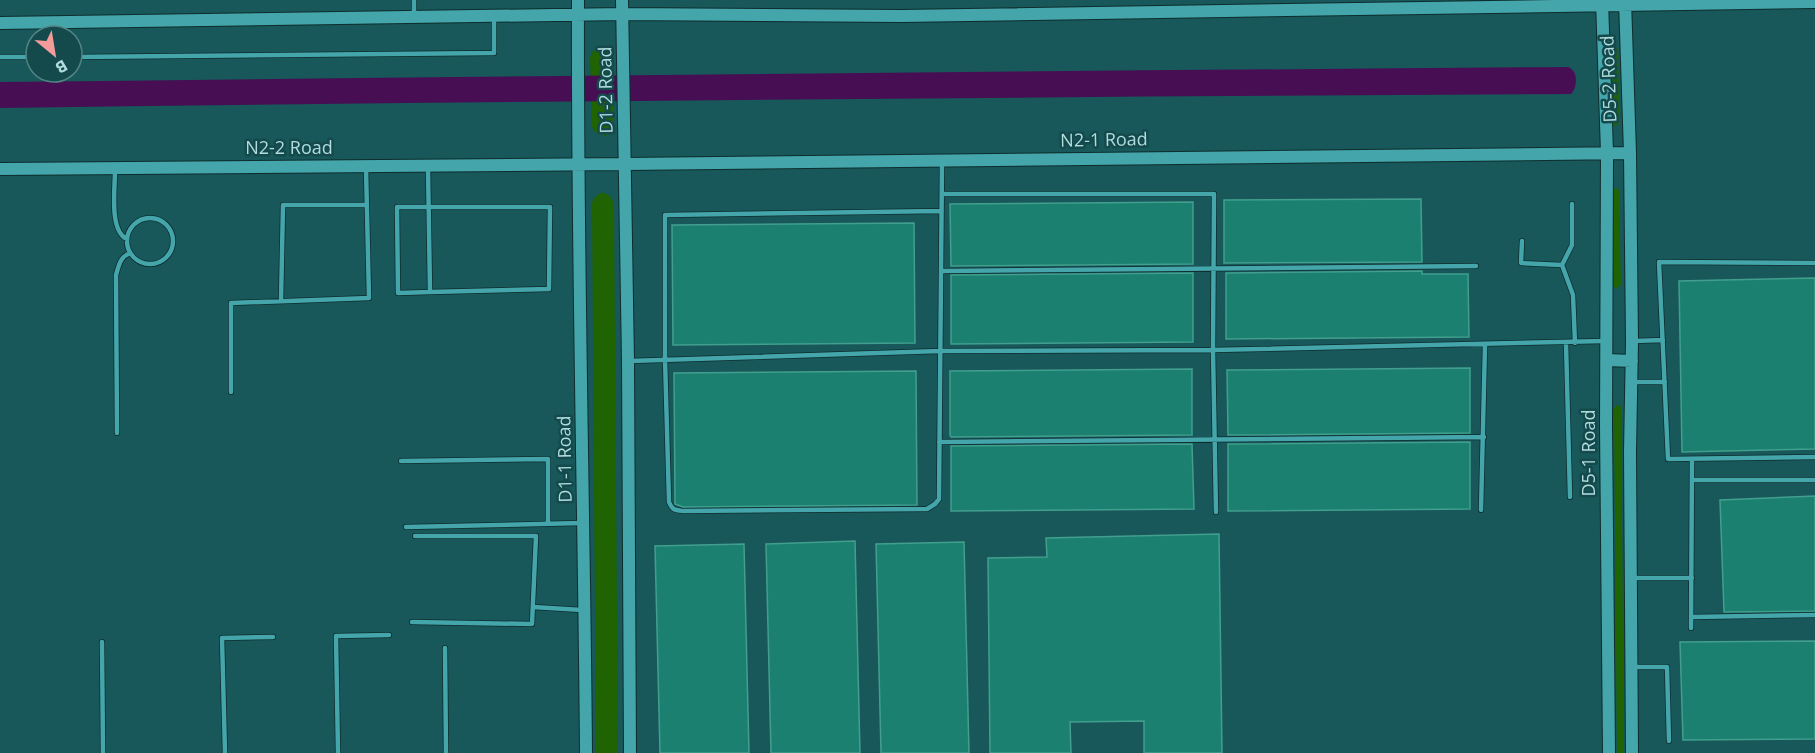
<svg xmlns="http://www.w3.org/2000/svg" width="1815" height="753" viewBox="0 0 1815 753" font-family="'Open Sans',sans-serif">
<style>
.built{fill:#18575a;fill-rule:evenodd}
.green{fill:#1f6302}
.water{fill:#470e53}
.building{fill:#1b8070;stroke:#429f8e;stroke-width:1.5}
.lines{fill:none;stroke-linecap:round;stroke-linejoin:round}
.lane-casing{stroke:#0e2d2e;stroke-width:6}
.secondary-casing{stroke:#0e2d2e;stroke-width:14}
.lane{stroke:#44a6ab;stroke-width:4.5}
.secondary{stroke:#44a6ab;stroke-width:12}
.labels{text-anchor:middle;stroke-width:5;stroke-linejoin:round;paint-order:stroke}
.street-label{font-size:18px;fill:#b0dcde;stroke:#144a4c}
</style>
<rect width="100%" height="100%" fill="#144a4c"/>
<path class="built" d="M 0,0 L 1815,0 L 1815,753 L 0,753 ZM 36,36 L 72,36 L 72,72 L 36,72 Z"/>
<path class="green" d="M 602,46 L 609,49 L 614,56 L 614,125 L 609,133 L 605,136 L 595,132 L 592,127 L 590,57 L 593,51 Z
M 1613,47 L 1616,47 L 1618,51 L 1619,123 L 1615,126 L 1613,125 L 1612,122 Z
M 1615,188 L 1617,188 L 1619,191 L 1621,285 L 1616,289 L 1612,285 L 1613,190 Z
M 600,193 C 609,192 613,198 614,206 L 618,753 L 596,753 L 592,204 L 593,199 Z
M 1617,405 L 1620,405 L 1621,408 L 1624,753 L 1617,753 L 1614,409 Z"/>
<path class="water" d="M 1568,67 C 1578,70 1578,87 1571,94 C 1047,97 524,101 0,108 L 0,82 C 523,76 1045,71 1568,67 Z"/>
<path class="building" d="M 1421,199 L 1422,262 L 1224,263 L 1224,200 Z
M 1193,202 L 1193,264 L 951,266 L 950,204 Z
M 914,223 L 915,343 L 673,345 L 672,225 Z
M 1422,271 L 1422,274 L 1468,274 L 1469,337 L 1226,339 L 1226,273 Z
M 1193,273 L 1193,342 L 951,344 L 951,275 Z
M 1815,278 L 1815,449 L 1682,452 L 1679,281 Z
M 1470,368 L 1470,433 L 1228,435 L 1227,370 Z
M 1192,369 L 1192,435 L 951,437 L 950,435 L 950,371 Z
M 916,371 L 917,505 L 683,507 L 675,504 L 674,373 Z
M 1470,442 L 1470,509 L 1228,511 L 1228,444 Z
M 1192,444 L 1194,509 L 951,511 L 951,446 Z
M 1815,496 L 1815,611 L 1724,612 L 1720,500 Z
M 1219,534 L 1222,753 L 1144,753 L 1144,721 L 1070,722 L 1071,753 L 990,753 L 988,558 L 1047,557 L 1046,538 Z
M 855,541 L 860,753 L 771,753 L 766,544 Z
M 964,542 L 969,753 L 881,753 L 876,544 Z
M 744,544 L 749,753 L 660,753 L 655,546 Z
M 1815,641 L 1815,739 L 1683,740 L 1680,642 Z"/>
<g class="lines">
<g class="lane-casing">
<path id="lane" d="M 414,0 L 414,15
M 0,57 L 36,57
M 72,57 L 494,53 L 494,17
M 428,168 C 429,209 429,251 430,292 L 549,289 L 550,207 L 397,207 L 398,293 L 430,292
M 115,170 C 115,189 109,231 127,239
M 942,194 L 1214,194 L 1213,350 L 1216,512
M 1572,204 L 1572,245 L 1562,265 L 1573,295 L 1575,343
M 941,211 L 665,215 L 665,359 L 669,502 C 672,510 675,510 683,511 L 927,509 L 935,504 L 939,499 L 942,162
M127 241a23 23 0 1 1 46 0a23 23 0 1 1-46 0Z
M 1522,241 L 1521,263 L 1562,265
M 1815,263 L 1659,262 L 1668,459 L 1815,457
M 941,271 L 1476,266
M 281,301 L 283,205 L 367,205
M 1633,341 L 1663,340
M 1566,343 L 1570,497
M 629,361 L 940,351 L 1213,350 L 1605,341
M 1632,382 L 1665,382
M 231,392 L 231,303 L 369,298 L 366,168
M 117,433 L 116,275 C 119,265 120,257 130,253
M 939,442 L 1484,437
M 401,461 L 548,459 L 548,523
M 1692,480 L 1815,480
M 1481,510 L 1485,345
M 406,527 L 582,523
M 1631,578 L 1692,578
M 533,607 L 582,610
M 1691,617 L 1815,615
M 412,622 L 532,624 L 536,536 L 415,536
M 1691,628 L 1692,459
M 102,642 L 103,753
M 445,648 L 446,753
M 1631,667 L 1667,667 L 1669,741
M 225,753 L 222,638 L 273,637
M 338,753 L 336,636 L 389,635"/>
</g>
<g class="secondary-casing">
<path id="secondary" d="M 578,0 C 577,251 584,502 586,753
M 622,0 L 628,361 L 630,753
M 1602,0 L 1607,153 L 1606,425 L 1609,753
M 1625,0 L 1630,153 L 1632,341 L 1630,452 L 1632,753
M 0,23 L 622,14 L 901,16 L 1815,2
M 0,169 L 625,164 L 1630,153
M 1607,360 L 1632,361"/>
</g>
<use href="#lane" class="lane"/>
<use href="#secondary" class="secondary"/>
</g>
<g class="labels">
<g class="street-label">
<text transform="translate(1609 79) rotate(-92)" y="6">D5-2 Road</text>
<text transform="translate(606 90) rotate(-91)" y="6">D1-2 Road</text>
<text transform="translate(1104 140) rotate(-1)" y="6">N2-1 Road</text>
<text x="289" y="154">N2-2 Road</text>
<text transform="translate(1589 453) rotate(-90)" y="6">D5-1 Road</text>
<text transform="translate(565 459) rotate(-91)" y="6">D1-1 Road</text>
</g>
</g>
<g transform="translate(54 54) rotate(150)"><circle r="28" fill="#144a4c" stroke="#528486" stroke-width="1.5"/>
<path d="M0-4.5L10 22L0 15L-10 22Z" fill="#f59b9b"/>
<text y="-9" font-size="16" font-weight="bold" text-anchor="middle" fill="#b0dcde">B</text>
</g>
</svg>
